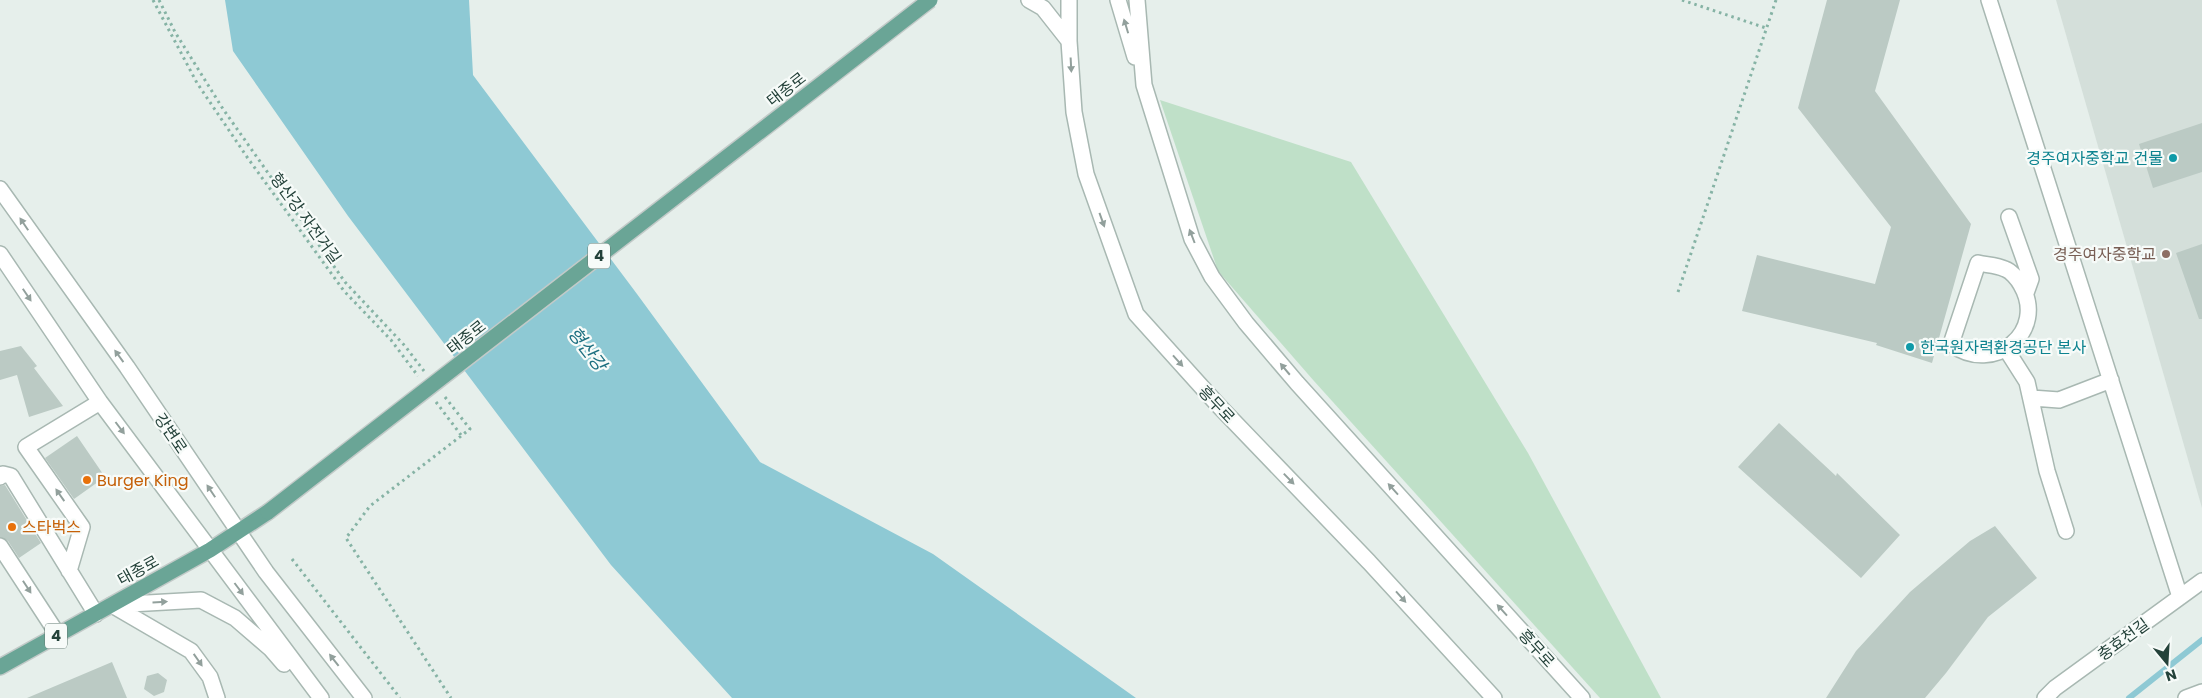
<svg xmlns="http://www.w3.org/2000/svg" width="2202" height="698" viewBox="0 0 2202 698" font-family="Poppins,'Noto Sans KR',sans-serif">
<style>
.built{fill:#d4dfda}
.green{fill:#bfe0c8}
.water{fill:#8ec9d4}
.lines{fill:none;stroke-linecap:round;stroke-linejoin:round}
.stream{stroke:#8ec9d4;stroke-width:6}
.building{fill:#bbcac4}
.minor-casing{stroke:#a8b8b2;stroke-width:18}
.major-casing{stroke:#c2cac8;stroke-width:18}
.path{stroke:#86b3a5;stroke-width:3;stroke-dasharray:2.5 4;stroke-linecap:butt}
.minor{stroke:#fff;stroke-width:15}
.major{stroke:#6aa596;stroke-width:15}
.major-bridge-casing{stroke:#c2cac8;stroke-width:18;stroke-linecap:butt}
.major-bridge{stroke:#6aa596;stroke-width:15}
.oneway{fill:#92a09c}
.culture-dot{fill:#0f9aa8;stroke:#f7fbf9;stroke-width:2}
.education-dot{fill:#8d6e63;stroke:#f7fbf9;stroke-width:2}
.food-dot{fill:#e8710a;stroke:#f7fbf9;stroke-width:2}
.labels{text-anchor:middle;stroke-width:4.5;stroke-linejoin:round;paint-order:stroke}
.shield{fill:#f7fbf9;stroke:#637a73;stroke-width:1}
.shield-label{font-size:15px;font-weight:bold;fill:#24423a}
.street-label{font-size:16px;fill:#24423a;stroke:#f7fbf9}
.culture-label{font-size:16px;fill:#0d838f;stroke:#f7fbf9;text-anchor:end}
.education-label{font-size:16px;fill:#785e54;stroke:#f7fbf9;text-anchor:end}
.food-label{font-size:16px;fill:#c56008;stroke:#f7fbf9;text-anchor:start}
.water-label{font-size:18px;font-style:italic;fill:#1c6f80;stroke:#f7fbf9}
</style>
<rect width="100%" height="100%" fill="#e6efeb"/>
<path class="built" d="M 2056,0 L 2202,0 L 2202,508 Z"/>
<path class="green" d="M 1160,100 L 1351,162 L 1528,453 L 1661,698 L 1600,698 L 1314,381 L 1218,271 Z"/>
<path class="water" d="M 225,0 L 469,0 L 473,75 L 637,294 L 760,462 L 933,554 L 1136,698 L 732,698 L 611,565 L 348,216 L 233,51 Z"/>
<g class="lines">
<path class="stream" d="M 2129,698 L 2202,640"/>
</g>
<path class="building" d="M 1827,0 L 1900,0 L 1875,91 L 1971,224 L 1932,363 L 1876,345 L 1877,343 L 1742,311 L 1757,255 L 1875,284 L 1891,227 L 1798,108 Z
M 2202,123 L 2202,172 L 2153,188 L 2139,144 Z
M 2202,244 L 2202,319 L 2199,319 L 2176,253 Z
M 21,346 L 37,366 L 34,368 L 63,406 L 29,417 L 17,375 L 0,380 L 0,351 Z
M 1779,423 L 1836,476 L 1837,473 L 1900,535 L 1861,578 L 1738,467 Z
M 77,436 L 105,477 L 74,499 L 45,458 Z
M 5,485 L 41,543 L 19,558 L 8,541 L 0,537 L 0,486 Z
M 1995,526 L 2037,578 L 1988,617 L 1946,673 L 1925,698 L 1826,698 L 1856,651 L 1910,592 L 1970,541 Z
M 112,662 L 127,698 L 27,698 Z
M 158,673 L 167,680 L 164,692 L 154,696 L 144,689 L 147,676 Z"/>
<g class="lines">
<g class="minor-casing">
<path id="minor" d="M 1029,0 L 1043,8 L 1069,41 L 1074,112 L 1086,174 L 1136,314 L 1218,405 L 1369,562 L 1494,698
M 1118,0 L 1135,57
M 1137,0 L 1144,85 L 1192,239 L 1212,277 L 1246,323 L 1297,383 L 1582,698
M 1989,0 L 2180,597
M 1069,41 L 1069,0
M 0,189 L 127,367 L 266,572 L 364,698
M 2009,217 L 2031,279 L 2026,293
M 0,254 L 100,402 L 321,698
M 1978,263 C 1987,265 1997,265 2005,269 C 2011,271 2018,279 2021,285 C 2048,331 1994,376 1951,344 Z
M 2006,349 L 2027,382 L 2047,471 L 2066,531
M 2031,398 L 2059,400 L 2111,380
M 0,477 L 3,474 L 11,476 L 96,614
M 0,546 L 58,635
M 69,571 L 82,527 L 26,447 L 100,402
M 112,605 L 201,600 L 235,618 L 271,649 L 284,664
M 112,605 L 191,651 L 210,677 L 217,698
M 2045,698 L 2055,688 L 2202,581
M 2186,698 L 2202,692"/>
</g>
<g class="major-casing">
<path id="major" d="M 0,667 L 210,550 L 268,512"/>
</g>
<path class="path" d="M 153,0 L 197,83 L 247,157 L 344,291 L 391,340 L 418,376
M 159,0 L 175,32 L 223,109 L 345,282 L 405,346 L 424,371
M 1682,0 L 1766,28
M 1678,292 L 1776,0
M 445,397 L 470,429 L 370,506 L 346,538 L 451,698
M 436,402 L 461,435
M 292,559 L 400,698"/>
<use href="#minor" class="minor"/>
<use href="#major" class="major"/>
<g class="major-bridge-casing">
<path id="major-bridge" d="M 268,512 L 930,0"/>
</g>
<use href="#major-bridge" class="major-bridge"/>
</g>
<defs><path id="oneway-solid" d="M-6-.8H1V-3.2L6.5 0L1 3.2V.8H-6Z" transform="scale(1.25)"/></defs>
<g class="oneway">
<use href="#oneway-solid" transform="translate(1126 26) rotate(-107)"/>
<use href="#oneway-solid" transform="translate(1071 65) rotate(87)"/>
<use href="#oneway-solid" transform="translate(1102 220) rotate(70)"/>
<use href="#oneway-solid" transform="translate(24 224) rotate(-124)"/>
<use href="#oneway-solid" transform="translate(1192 236) rotate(-111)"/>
<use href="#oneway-solid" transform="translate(27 295) rotate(56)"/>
<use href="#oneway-solid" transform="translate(119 356) rotate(-126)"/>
<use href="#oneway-solid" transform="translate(1178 361) rotate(48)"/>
<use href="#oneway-solid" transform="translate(1285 369) rotate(-130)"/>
<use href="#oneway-solid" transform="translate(120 428) rotate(53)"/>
<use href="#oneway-solid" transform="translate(1289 479) rotate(46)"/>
<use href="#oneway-solid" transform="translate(1393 489) rotate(-132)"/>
<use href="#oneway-solid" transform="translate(211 491) rotate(-124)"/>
<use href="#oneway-solid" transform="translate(60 495) rotate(-125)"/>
<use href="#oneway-solid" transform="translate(27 587) rotate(57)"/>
<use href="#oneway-solid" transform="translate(239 589) rotate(53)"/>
<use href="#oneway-solid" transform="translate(1401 597) rotate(48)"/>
<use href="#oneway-solid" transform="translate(160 602) rotate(-3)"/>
<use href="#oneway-solid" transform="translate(1502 610) rotate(-132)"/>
<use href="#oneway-solid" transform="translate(198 660) rotate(55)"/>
<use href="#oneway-solid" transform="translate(334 660) rotate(-128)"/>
</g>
<g class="culture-dot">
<circle cx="2173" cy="158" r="5"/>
<circle cx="1910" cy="347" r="5"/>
</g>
<circle class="education-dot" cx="2166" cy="254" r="5"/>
<g class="food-dot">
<circle cx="87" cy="480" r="5"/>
<circle cx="12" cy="527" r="5"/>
</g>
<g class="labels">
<g class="shield">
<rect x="588" y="243.5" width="22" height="25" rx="4"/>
<rect x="45" y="623.5" width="22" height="25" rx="4"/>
</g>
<g class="shield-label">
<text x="599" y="261">4</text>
<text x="56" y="641">4</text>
</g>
<g class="street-label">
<text transform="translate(786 89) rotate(-38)" y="6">태종로</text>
<text transform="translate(306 218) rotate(54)" y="6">형산강 자전거길</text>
<text transform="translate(466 337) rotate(-38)" y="6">태종로</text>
<text transform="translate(1217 404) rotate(47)" y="6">흥무로</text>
<text transform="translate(171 433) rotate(56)" y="6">강변로</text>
<text transform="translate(138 570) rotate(-29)" y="6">태종로</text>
<text transform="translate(2123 639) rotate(-36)" y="6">충효천길</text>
<text transform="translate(1537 648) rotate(48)" y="6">흥무로</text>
</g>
<g class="culture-label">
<text x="2163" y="164">경주여자중학교 건물</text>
<text x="1920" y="353" text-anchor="start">한국원자력환경공단 본사</text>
</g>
<g class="education-label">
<text x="2156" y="260">경주여자중학교</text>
</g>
<g class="food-label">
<text x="97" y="486">Burger King</text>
<text x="22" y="533">스타벅스</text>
</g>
<g class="water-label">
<text transform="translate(587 349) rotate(52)" y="6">형산강</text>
</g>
</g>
<g transform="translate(2167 663) rotate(162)" stroke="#f7fbf9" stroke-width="4" paint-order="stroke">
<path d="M0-4L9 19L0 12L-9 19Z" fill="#24423a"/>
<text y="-8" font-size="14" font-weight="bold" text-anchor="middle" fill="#24423a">N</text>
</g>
</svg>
